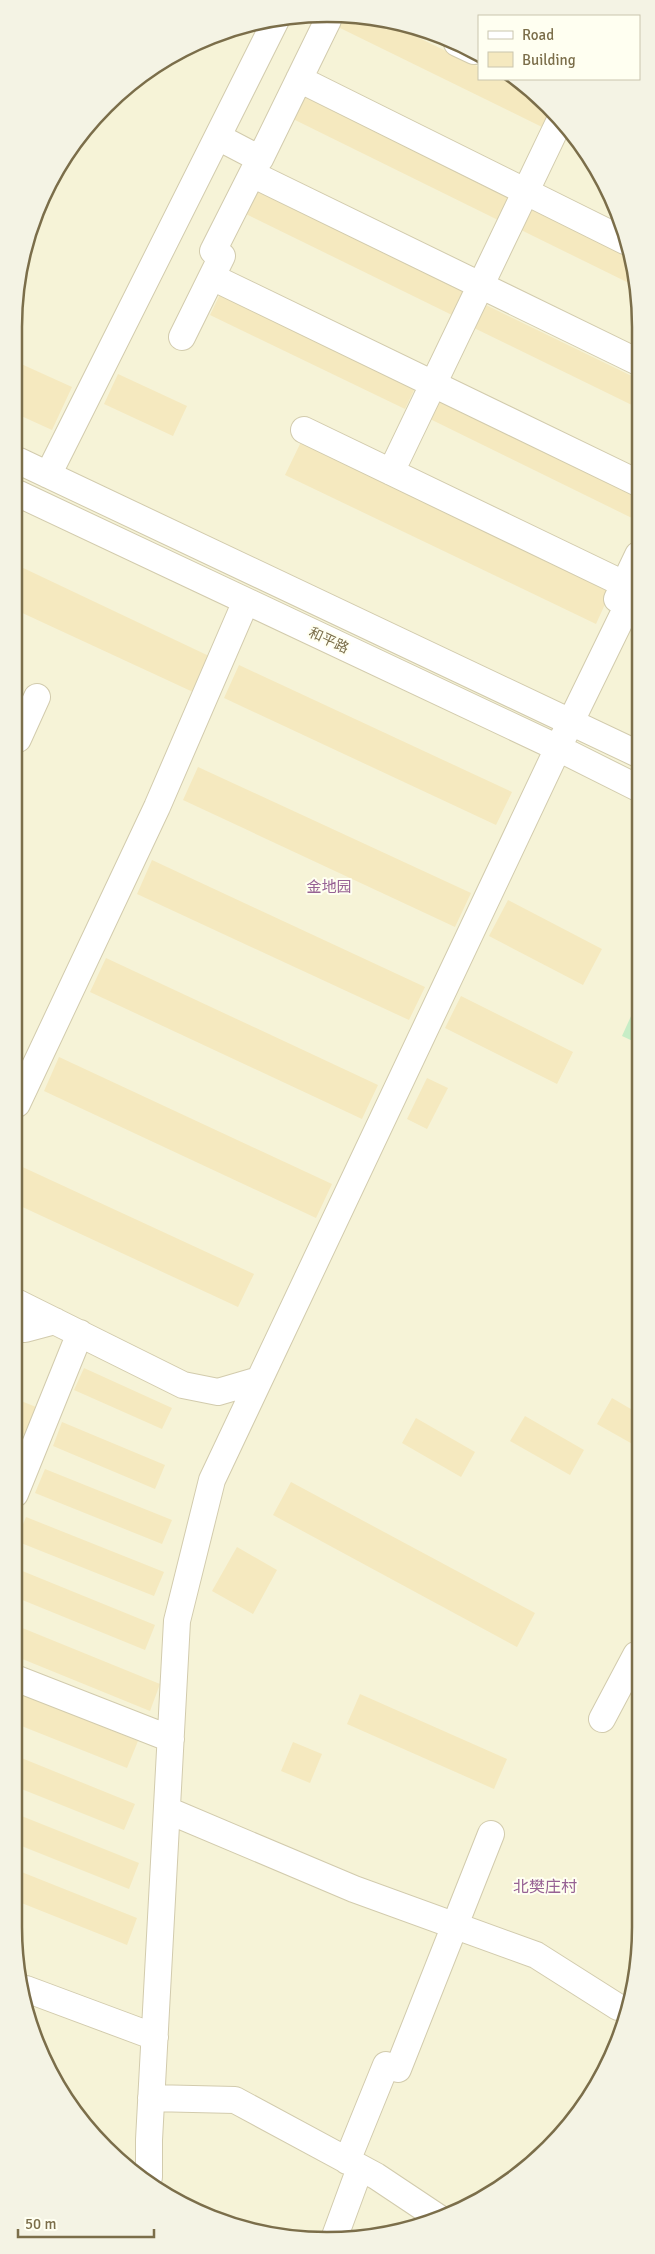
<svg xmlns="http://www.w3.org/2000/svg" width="655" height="2254" viewBox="0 0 655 2254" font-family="Signika,'Noto Sans SC',sans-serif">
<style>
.residential{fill:#f6f3d7}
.green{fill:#c7edc6}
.building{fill:#f5e9bf}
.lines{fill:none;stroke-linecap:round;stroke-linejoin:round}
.minor-casing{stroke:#d2cbad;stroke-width:28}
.minor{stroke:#fff;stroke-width:26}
.labels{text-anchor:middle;stroke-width:4;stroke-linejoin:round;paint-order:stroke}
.street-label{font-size:14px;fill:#7b6e4a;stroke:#fffff1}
.neighbourhood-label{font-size:15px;fill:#976294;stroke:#fffff1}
.quarter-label{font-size:16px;fill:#976294;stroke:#fffff1}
.rim{fill:none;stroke:#7b6e4a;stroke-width:2.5}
</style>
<rect width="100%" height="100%" fill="#fefee9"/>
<path class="residential" d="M 266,20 L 388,20 L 467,46 L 479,55 L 479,79 L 512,79 L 550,106 L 609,189 L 639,287 L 635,1987 L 599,2084 L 519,2175 L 428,2224 L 307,2240 L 189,2208 L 92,2134 L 38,2046 L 14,1926 L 20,267 L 66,153 L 153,67 Z"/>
<path class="green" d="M 637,1003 L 637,1043 L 622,1036 Z"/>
<path class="building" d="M 339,20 L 382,20 L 479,67 L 479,79 L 502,79 L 533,94 L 552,110 L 544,128 L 336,26 Z
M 302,95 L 510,197 L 498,220 L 291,118 Z
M 567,131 L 576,143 L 564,137 Z
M 258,191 L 465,292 L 454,316 L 246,214 Z
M 532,207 L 629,254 L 639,288 L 521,230 Z
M 221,292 L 416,386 L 405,409 L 210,315 Z
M 484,304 L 638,379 L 638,408 L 472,327 Z
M 19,363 L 72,387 L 52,430 L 19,415 Z
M 118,374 L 187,406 L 173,436 L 104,404 Z
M 441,396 L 638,492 L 638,521 L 430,419 Z
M 301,442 L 611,591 L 596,624 L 285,475 Z
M 19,566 L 209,656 L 193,692 L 18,611 Z
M 239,665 L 512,792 L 496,825 L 224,698 Z
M 198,767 L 471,893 L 455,927 L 183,800 Z
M 152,860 L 425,987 L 409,1020 L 137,894 Z
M 508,900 L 602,949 L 583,985 L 489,936 Z
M 637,918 L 637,934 L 631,930 Z
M 106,958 L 378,1085 L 362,1119 L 90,992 Z
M 461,996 L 573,1052 L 557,1084 L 445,1028 Z
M 59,1057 L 332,1184 L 316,1218 L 44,1091 Z
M 427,1078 L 448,1088 L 427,1129 L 407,1119 Z
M 16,1164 L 254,1274 L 238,1307 L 16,1204 Z
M 84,1368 L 172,1408 L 162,1429 L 74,1390 Z
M 612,1398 L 636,1412 L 636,1446 L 597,1424 Z
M 16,1399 L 36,1407 L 25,1435 L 16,1431 Z
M 525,1416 L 584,1450 L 570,1475 L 510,1441 Z
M 416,1418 L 475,1452 L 461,1477 L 402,1443 Z
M 62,1422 L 165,1465 L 155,1489 L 53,1446 Z
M 45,1469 L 172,1520 L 162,1544 L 35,1493 Z
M 291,1482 L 535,1613 L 517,1647 L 273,1515 Z
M 26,1517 L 164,1572 L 154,1596 L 16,1541 Z
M 237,1547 L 277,1570 L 253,1614 L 212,1591 Z
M 15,1568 L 155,1625 L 145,1650 L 15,1597 Z
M 15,1625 L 160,1684 L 150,1711 L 15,1656 Z
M 15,1691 L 138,1741 L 127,1768 L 14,1723 Z
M 360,1694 L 507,1759 L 494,1789 L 347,1724 Z
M 293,1742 L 322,1754 L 310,1783 L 281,1771 Z
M 14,1755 L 135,1804 L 124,1830 L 14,1786 Z
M 14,1813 L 139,1863 L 129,1889 L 14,1843 Z
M 14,1869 L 137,1918 L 127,1945 L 14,1900 Z"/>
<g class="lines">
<g class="minor-casing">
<path id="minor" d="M 457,43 L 474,51
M 299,79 L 625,241
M 218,137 L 260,159 L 328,20
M 252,174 L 638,362
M 212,277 L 638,483
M 182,337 L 222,256 L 213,251 L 259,160
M 304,430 L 624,584
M 19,461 L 638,754
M 391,472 L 560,120
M 48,475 L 276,20
M 19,494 L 558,748 L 638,788
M 617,599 L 638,555
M 18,739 L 37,697
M 17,1104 L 157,807 L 246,601
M 16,1302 L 183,1385 L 218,1392 L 259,1380
M 16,1327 L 25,1329 L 55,1321
M 15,1494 L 80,1333
M 15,1678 L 171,1739
M 602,1719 L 636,1655
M 167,1810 L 354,1889 L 536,1955 L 618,2007
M 26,1989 L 155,2037
M 151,2098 L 235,2100 L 376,2176 L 439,2218
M 347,2161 L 386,2065 L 398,2069 L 491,1834
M 149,2177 L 149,2140 L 177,1621 L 212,1480 L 558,748 L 638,584
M 335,2236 L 360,2168"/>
</g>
<use href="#minor" class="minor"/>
</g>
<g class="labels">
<g class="street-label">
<text transform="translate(329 640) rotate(25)" y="5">和平路</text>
</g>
<g class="neighbourhood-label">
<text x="329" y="892">金地园</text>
</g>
<g class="quarter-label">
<text x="545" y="1892">北樊庄村</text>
</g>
</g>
<path d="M0 0H655V2254H0ZM327 22H327A305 305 0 0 1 632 327V1927A305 305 0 0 1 327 2232H327A305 305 0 0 1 22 1927V327A305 305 0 0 1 327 22Z" fill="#f4f3e4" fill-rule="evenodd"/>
<path class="rim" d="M327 22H327A305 305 0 0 1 632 327V1927A305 305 0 0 1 327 2232H327A305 305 0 0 1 22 1927V327A305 305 0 0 1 327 22Z"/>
<rect x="478" y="15" width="162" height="65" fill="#fffff1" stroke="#cac5ae"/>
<rect x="488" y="31" width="25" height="8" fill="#ffffff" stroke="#cac5ae"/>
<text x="522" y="40" font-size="15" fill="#7b6e4a">Road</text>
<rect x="488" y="52" width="25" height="15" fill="#f5e9bf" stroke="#cac5ae"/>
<text x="522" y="65" font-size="15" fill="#7b6e4a">Building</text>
<path d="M18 2229v8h136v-8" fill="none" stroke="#7b6e4a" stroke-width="2.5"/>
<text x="25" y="2229" font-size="15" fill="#7b6e4a" stroke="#fffff1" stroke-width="4" paint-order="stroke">50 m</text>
</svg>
